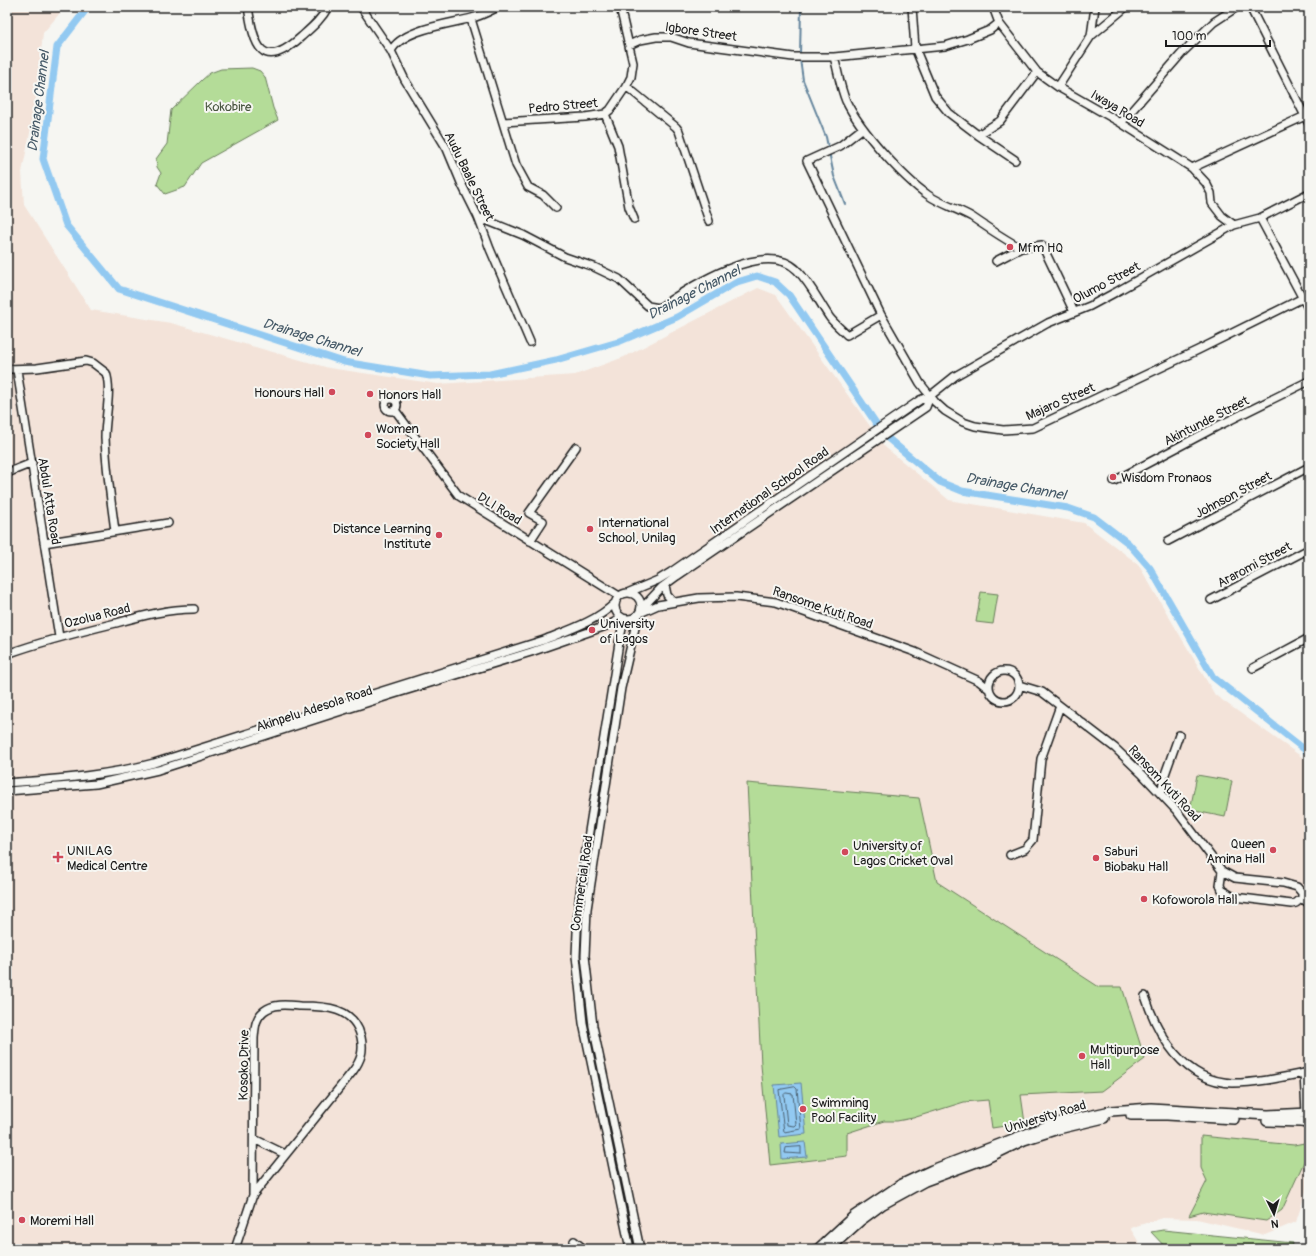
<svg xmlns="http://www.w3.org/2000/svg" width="1316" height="1256" viewBox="0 0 1316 1256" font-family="Pangolin,sans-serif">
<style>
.built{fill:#f3e3d9}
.green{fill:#b4dc98;stroke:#687c5a}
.water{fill:#92c9f1;stroke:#63849c}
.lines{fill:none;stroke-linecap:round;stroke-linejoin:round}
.shore{stroke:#4b6171;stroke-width:1}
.stream{stroke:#63849c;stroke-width:2}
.canal{stroke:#92c9f1;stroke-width:7}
.minor-casing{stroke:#1c1c1c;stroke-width:10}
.major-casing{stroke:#1c1c1c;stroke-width:12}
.minor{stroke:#f6f6f2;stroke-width:7}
.major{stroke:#f6f6f2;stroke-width:9}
.poi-dot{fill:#d1495b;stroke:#f6f6f2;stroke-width:1.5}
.labels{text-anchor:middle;stroke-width:4;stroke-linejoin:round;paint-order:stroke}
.street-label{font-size:13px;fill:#1c1c1c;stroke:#f6f6f2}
.park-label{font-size:13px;fill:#4a5641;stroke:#f6f6f2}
.poi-label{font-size:13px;fill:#1c1c1c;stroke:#f6f6f2;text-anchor:start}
.water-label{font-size:14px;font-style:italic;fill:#455967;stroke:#f6f6f2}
</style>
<rect width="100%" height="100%" fill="#f6f6f2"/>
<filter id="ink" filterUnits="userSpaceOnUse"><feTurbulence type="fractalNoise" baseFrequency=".025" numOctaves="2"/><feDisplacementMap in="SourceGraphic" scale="8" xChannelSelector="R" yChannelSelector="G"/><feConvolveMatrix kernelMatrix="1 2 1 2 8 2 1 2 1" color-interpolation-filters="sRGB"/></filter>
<g filter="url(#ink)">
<path class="built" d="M 7,7 L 65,7 L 43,33 L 35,108 L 22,172 L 24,205 L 91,310 L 171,323 L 329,368 L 438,384 L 575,375 L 624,357 L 758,288 L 776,295 L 885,447 L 949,500 L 1084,523 L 1138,564 L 1215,695 L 1309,762 L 1309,1182 L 1296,1222 L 1265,1235 L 1197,1219 L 1162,1218 L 1130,1228 L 1143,1249 L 7,1249 Z"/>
<path class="green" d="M 252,68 L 260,71 L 265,77 L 273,108 L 278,120 L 201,163 L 185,187 L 165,194 L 157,184 L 161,173 L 157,167 L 156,159 L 167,144 L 171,110 L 202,80 L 210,73 L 221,69 Z
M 981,592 L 998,594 L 993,624 L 976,622 Z
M 1197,775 L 1232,781 L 1225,817 L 1190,810 Z
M 747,783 L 919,798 L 937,882 L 1099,987 L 1122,987 L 1145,1059 L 1102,1091 L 1021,1095 L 1025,1123 L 992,1128 L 988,1100 L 964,1102 L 913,1118 L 897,1121 L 884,1121 L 847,1133 L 847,1156 L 770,1165 L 761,1065 Z
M 1201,1136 L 1294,1145 L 1309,1142 L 1309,1151 L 1282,1210 L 1266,1221 L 1203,1212 L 1189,1216 L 1207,1181 L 1201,1168 Z
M 1163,1230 L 1293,1243 L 1292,1249 L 1167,1249 L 1151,1232 Z"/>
<path class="water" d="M 801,1083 L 806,1134 L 779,1137 L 774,1085 Z
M 805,1142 L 807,1157 L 782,1159 L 781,1144 Z"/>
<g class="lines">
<path class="shore" d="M 795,1087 L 797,1089 L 801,1129 L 784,1132 L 779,1090 Z
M 786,1093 L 793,1094 L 796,1124 L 794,1126 L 787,1125 L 784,1095 Z
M 801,1147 L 801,1154 L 785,1153 L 786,1148 Z"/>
<path class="stream" d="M 800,55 L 801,7
M 800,59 L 803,80 L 826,137 L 834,176 L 845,204"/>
<path class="canal" d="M 88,7 L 57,47 L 43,159 L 66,225 L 119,289 L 344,362 L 430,376 L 490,374 L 556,360 L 618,342 L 677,317 L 737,282 L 757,276 L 775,282 L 789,295 L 884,435 L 940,482 L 962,491 L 1068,508 L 1094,517 L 1128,543 L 1150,568 L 1213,677 L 1309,753"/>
<g class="minor-casing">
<path id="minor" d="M 248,7 C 254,45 261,73 301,37 C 311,28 322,19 328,7
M 361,7 L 391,51 L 405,80 L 447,149 L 462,185 L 478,217 L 490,249 L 530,342
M 912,7 L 915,48 L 935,96 L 949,113 L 978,135 L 1015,160
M 993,7 L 999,23 L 1037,72 L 1058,87 L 1121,123 L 1192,168 L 1206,183 L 1211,193 L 1212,203 L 1222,216 L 1234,225
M 1250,7 L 1309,124
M 471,19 L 516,165 L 528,187 L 543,195 L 556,208
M 1091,36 L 1126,7
M 629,45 L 640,40 L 656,37 L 671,37 L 689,43 L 793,57 L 834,57 L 945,46 L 968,39 L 990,30 L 999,23
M 391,51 C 402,29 450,24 472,18 C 481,16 490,11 498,7
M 834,57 C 838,71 840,87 846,101 C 860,130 902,177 928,195 C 941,204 958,209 972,217 C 988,228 1004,239 1021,248
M 626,86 L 676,127 L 679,131 L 709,221
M 1058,87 L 1091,36 L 1095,7
M 605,114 L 618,146 L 629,207 L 634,219
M 503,122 L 585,117 L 605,114 L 610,110 L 627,85 L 631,77 L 633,63 L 620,7
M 1121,123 L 1183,52 L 1214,22 L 1237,7
M 863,128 L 840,146 L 807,161 L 881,315 L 920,383 L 935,402 L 945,411 L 963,422 L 975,426 L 1003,430 L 1033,428 L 1198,350 L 1309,295
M 978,135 L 1000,121 L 1037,72
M 1192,168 L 1305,116
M 478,217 L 523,235 L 565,257 L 594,267 L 619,279 L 648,306 L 659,308 C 688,288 765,238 797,270 C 811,284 819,302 830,318 C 835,324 842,330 847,335 L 881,315
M 1260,218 L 1309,310
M 996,261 L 1021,248 L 1042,245 L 1074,312
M 7,369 L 37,368 L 86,361 L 93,363 L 106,373 C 112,390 105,418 105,437 C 106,468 111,500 115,531
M 17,370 L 59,637
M385 405a6 6 0 1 1 12 0a6 6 0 1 1-12 0Z
M 395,410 L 459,496 L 619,596
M 7,473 L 32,463
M 1114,481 L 1216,427 L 1309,381
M 530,541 L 543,521 L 529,513 L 576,447
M 1168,541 L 1309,467
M 44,543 L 168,523
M 665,585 L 667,595 L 673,602
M615 606a13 13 0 1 1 26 0a13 13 0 1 1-26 0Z
M 627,593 L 658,580 L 671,572 L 872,433 L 920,400 L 930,396 L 955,376 L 1048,323 L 1090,306 L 1116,292 L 1234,225 L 1260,218 L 1309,193
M 1211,600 L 1309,549
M 641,609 L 662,587 L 677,576 L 926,407 L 930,396
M 640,613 L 658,605 L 699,598 L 736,597 L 776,602 L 915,652 L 979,681 L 989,689
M 638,615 L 621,688 L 587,909 L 585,956 L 593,1026 L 640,1249
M 624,619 L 619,643 L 583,869 L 578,909 L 576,956 L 583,1023 L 630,1249
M 7,654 C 43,641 79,632 116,623 C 142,616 167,609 194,609
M 1253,668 L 1309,638
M989 686a15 15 0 1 1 30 0a15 15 0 1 1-30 0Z
M 1019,685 L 1042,692 L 1115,748 L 1143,775 L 1176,810 L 1222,871 L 1235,878 L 1283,883 L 1297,887 L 1302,893 L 1302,898 L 1296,903 L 1292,904 L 1234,897 L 1222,890 L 1220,885 L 1222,871
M 7,783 C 57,779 105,776 154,763 L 544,640 C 569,630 595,622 615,603
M 7,791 L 96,784 L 158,770 L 391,695 L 531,652 L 609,625 L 622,618
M 1161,794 L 1164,777 L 1179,735
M 1010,855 L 1025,849 L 1033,840 L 1041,759 L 1060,706
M 1302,898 L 1309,904
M 1145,996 C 1158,1036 1184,1082 1233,1083 C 1258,1083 1284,1077 1309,1072
M 1304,1073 L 1306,1113
M 254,1139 L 285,1154
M 574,1241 L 584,1249
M 235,1249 L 253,1195 L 254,1038 C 255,1028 255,1018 264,1011 C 274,1003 288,1005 300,1006 C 325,1006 354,1007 361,1037 C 364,1051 361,1060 353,1071 L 253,1195"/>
</g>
<g class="major-casing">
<path id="major" d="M 1131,1115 L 1167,1115 L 1234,1119
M 1267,1121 L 1301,1122 L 1309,1124
M 818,1249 L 854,1216 L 900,1185 L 932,1170 L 1052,1124 L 1111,1111 L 1151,1108 L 1268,1115 L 1309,1113
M 829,1249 L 860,1221 L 883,1204 L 925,1181 L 987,1158 L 1024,1140 L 1058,1129 L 1104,1118"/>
</g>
<use href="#minor" class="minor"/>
<use href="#major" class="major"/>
</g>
</g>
<g class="poi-dot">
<circle cx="1010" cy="247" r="4"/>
<circle cx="332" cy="392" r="4"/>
<circle cx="370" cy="394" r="4"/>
<circle cx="368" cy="435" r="4"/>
<circle cx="1113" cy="477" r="4"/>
<circle cx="590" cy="529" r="4"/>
<circle cx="439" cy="535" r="4"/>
<circle cx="592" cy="630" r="4"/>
<circle cx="1273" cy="850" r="4"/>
<circle cx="845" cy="852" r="4"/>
<path d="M56 851h4v4h4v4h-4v4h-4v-4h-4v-4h4z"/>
<circle cx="1096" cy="858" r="4"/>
<circle cx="1144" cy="899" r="4"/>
<circle cx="1082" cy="1056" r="4"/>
<circle cx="803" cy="1109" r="4"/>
<circle cx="22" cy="1220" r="4"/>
</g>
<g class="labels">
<g class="street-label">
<text transform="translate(701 31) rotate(8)" y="5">Igbore Street</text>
<text transform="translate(563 105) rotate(-5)" y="5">Pedro Street</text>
<text transform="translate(1118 108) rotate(31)" y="5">Iwaya Road</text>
<text transform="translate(470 176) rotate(64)" y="5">Audu Baale Street</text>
<text transform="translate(1106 282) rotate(-28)" y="5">Olumo Street</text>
<text transform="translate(1060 401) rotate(-24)" y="5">Majaro Street</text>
<text transform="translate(1206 420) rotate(-27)" y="5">Akintunde Street</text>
<text transform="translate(769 490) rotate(-35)" y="5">International School Road</text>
<text transform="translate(1233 494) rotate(-28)" y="5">Johnson Street</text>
<text transform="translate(50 501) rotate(81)" y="5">Abdul Atta Road</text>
<text transform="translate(500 508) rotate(32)" y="5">DLI Road</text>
<text transform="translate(1254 564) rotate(-28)" y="5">Araromi Street</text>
<text transform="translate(823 607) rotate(19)" y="5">Ransome Kuti Road</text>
<text transform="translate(97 615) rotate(-14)" y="5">Ozolua Road</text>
<text transform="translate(314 708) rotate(-18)" y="5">Akinpelu Adesola Road</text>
<text transform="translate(1165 783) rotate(47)" y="5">Ransom Kuti Road</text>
<text transform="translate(581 883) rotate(-82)" y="5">Commercial Road</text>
<text transform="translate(243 1065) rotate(-89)" y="5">Kosoko Drive</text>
<text transform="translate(1045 1116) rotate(-17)" y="5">University Road</text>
</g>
<g class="park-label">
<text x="228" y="111">Kokobire</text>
</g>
<g class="poi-label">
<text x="1018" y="252">Mfm HQ</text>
<text x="324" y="397" text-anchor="end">Honours Hall</text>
<text x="378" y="399">Honors Hall</text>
<text x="376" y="433">Women<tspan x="376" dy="15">Society Hall</tspan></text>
<text x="1121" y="482">Wisdom Pronaos</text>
<text x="598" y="527">International<tspan x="598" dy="15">School, Unilag</tspan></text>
<text x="431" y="533" text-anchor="end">Distance Learning<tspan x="431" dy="15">Institute</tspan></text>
<text x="600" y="628">University<tspan x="600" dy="15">of Lagos</tspan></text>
<text x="1265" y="848" text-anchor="end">Queen<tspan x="1265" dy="15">Amina Hall</tspan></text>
<text x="853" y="850">University of<tspan x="853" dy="15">Lagos Cricket Oval</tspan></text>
<text x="67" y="855">UNILAG<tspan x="67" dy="15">Medical Centre</tspan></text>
<text x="1104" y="856">Saburi<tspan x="1104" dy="15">Biobaku Hall</tspan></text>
<text x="1152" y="904">Kofoworola Hall</text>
<text x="1090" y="1054">Multipurpose<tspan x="1090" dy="15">Hall</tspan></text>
<text x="811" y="1107">Swimming<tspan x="811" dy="15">Pool Facility</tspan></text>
<text x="30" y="1225">Moremi Hall</text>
</g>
<g class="water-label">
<text transform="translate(38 101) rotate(-83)" y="5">Drainage Channel</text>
<text transform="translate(694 292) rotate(-27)" y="5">Drainage Channel</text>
<text transform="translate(312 337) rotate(17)" y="5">Drainage Channel</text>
<text transform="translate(1016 486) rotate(10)" y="5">Drainage Channel</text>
</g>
</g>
<rect width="1316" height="1256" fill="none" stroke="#f6f6f2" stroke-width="24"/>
<rect x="12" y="12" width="1292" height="1232" fill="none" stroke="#1c1c1c" stroke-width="1.5" filter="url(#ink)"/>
<g transform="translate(1274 1214) rotate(175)" stroke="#f6f6f2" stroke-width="3" paint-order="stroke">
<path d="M0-3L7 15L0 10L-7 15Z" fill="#1c1c1c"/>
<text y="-6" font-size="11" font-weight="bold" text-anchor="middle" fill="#1c1c1c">N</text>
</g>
<path d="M1166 40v6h104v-6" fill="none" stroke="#1c1c1c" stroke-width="2"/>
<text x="1172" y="40" font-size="12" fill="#1c1c1c" stroke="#f6f6f2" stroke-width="3" paint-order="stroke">100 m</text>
</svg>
